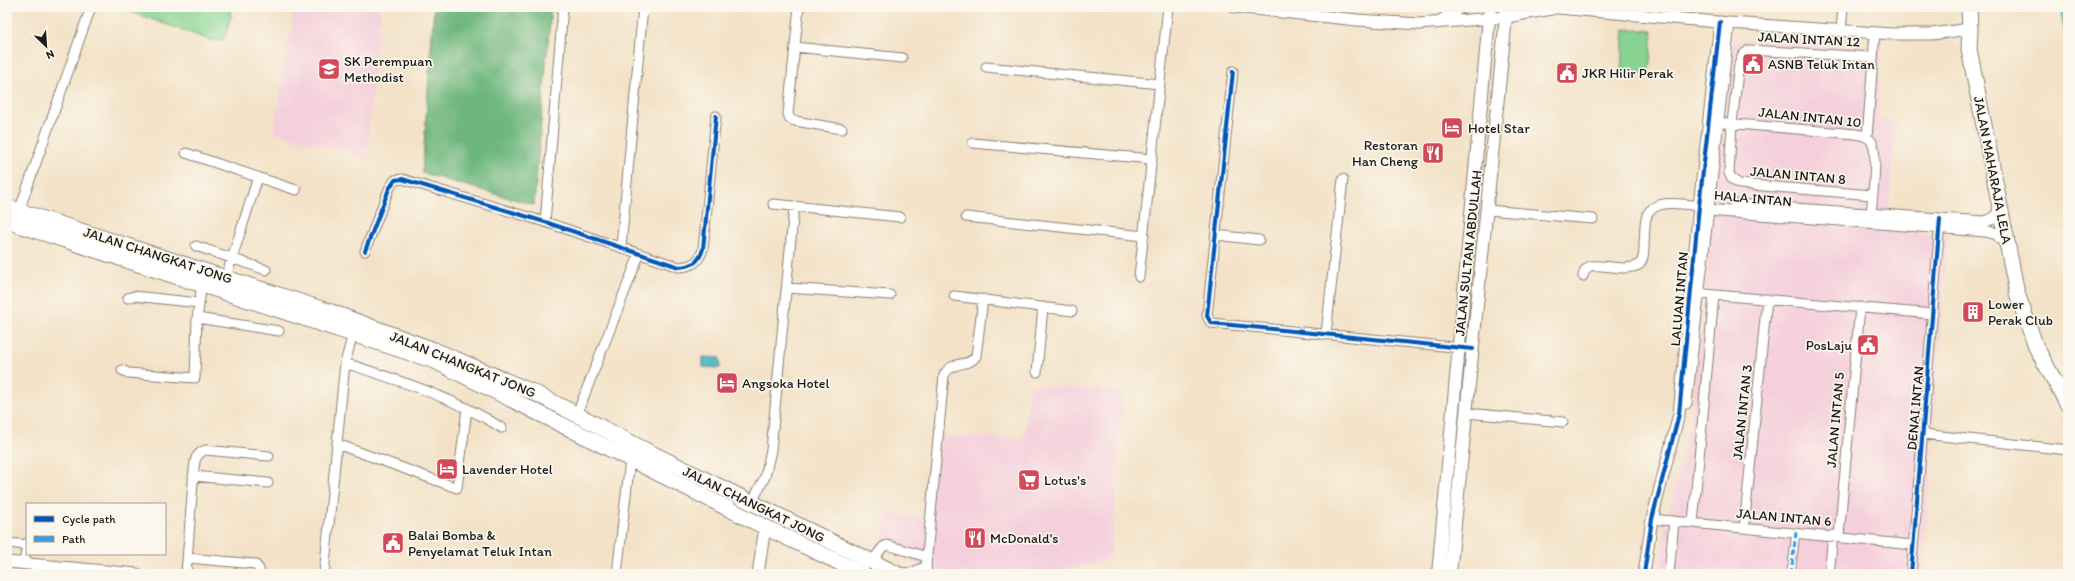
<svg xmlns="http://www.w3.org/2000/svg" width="2075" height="581" viewBox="0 0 2075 581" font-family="Itim,sans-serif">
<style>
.built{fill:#f5cfdb}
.green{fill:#87d492;stroke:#527857}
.forest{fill:#6db67c;stroke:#44694c}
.water{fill:#4db9c9;stroke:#346a72}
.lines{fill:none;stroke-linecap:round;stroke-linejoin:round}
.pedestrian-casing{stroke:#887f72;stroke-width:9}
.minor-casing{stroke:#887f72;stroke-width:11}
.tertiary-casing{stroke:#887f72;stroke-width:13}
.secondary-casing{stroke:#887f72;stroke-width:14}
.trunk-casing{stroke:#887f72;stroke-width:17}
.pedestrian{stroke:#fff;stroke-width:7}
.minor{stroke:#fff;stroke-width:9}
.tertiary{stroke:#fff;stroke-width:11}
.secondary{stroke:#fff;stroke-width:12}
.trunk{stroke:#fff;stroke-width:15}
.quiet{stroke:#3c9bdf;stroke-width:3;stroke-dasharray:6 3;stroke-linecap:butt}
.cycleway-casing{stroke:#fbf7ec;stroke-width:6}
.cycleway{stroke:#0057b8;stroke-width:4}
.labels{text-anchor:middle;stroke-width:3.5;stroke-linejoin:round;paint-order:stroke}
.street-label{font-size:14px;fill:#1c1c1c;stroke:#fbf7ec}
.poi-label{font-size:14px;fill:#1c1c1c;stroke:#fbf7ec;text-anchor:start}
</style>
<rect width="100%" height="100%" fill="#fbf7ec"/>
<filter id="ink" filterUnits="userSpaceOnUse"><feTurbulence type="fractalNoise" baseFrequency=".025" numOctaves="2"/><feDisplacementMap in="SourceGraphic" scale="8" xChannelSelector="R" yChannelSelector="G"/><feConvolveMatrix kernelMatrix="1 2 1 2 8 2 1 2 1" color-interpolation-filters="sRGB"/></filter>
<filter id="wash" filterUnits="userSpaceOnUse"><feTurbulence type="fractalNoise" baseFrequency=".012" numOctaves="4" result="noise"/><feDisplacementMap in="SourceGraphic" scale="16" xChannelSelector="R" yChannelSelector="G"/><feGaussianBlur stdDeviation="0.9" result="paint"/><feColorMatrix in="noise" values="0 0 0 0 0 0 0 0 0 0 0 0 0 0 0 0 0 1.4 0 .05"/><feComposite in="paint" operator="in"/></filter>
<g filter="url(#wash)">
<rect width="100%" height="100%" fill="#f3e2c7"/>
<path class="built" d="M 295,7 L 381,7 L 366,158 L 273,132 Z
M 1732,40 L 1881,48 L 1876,119 L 1896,122 L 1887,231 L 1947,236 L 1923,574 L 1660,574 L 1664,533 L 1691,419 Z
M 1030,385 L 1123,391 L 1111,558 L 1052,574 L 933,574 L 882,545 L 888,510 L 927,521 L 938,436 L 1024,438 Z"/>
<path class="green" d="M 117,7 L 230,7 L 231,17 L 225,37 L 220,41 L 210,40 Z
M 1624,29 L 1653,31 L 1649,74 L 1621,72 Z"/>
<path class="forest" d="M 434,7 L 551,7 L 534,205 L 422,173 Z"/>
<path class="water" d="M 2060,7 L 2068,7 L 2068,51 Z
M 703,357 L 720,358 L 720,368 L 703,367 Z"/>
</g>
<g filter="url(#ink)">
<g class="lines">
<g class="pedestrian-casing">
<path id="pedestrian" d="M 1791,574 L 1796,532"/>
</g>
<g class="minor-casing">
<path id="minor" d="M 799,7 L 788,114 L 790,119 L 795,121 L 842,129
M 1841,31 L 1843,7
M 795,47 L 902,58
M 986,67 L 1160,84
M 1233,71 L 1207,316 L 1211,323 L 1473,349
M 1712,122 L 1856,134 C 1862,135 1869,137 1872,142 C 1879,153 1871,204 1871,219
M 1867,138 L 1875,33
M 973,143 L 1152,159
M 186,153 L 296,190
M 1872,195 L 1739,184 L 1732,179 L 1729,173 L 1732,123 L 1739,64 L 1743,55 L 1749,50 L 1872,57
M 773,204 L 900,217
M 1488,210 L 1593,219
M 19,211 L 91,7
M 966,217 L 1144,236
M 545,222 L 563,7
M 1216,235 L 1259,240
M 196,246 L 266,270
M 621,247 L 643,7
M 365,251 L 389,189 L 395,180 L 402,179 L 545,222 L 679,267 C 693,266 699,262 703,249 L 716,116
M 1583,276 L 1585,270 L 1590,266 C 1606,264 1623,272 1639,265 C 1644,259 1644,252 1644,244 C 1645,236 1644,227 1646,219 C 1651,197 1683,204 1699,206
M 226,277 L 258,177
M 1139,277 L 1168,7
M 787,288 L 890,295
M 1693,293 L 1933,314
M 954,296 L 1072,311
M 128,298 L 134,296 L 199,303
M 197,318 L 279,331
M 1326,334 L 1343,179
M 345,363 C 400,381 453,397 502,428
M 122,370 L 128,373 L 195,378 L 197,318 L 202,284
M 1037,372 L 1043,307
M 1467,413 L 1563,422
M 577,414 L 639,255
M 1923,434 L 2068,450
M 337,444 L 457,488 L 467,408
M 193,476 L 268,483
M 752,502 L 765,477 L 771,450 L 794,207
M 1652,519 L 1913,545
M 1693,523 L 1714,295
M 1744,528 L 1767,299
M 1839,536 L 1860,307
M 7,543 L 27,545
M 188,558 L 255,564 L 259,569 L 259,574
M 871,562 L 883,547 L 887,545 L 927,557
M 24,564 L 27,543
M 893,572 L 911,573 L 926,566
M 186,574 L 194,469 C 195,459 196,454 205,450 L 269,456
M 324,574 L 345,363 L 354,330
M 617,574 L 630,460
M 927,574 L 926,566 L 944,375 C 953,359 969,368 976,356 L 983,299
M 1669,574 L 1674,521
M 1829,574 L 1833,535
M 1911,574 L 1940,222"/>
</g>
<g class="tertiary-casing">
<path id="tertiary" d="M 1234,7 L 1357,20 L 1419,24 L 1506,17 L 1552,9
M 1547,7 L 1729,23 L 1893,34 L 1932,34 L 1970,29
M 1437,23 L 1461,7
M 1735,205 L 1984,222 L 1994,218 L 2000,210
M 1700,206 L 1707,210 L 1985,231 L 1997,234 L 2007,246
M 1686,403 L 1729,23
M 7,562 L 137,574
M 758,574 L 765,527
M 1644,574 L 1652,519 L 1679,414 L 1699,206 L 1720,22"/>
</g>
<g class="secondary-casing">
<path id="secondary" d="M 1438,574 L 1490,7
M 1450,574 L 1507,7"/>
</g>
<g class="trunk-casing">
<path id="trunk" d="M 1969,7 L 1970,29 L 1969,49 L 2017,293 L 2036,347 L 2068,405
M 7,207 L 331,312 L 434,350 L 537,394 L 641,448 L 897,574
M 7,221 L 435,361 L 765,527 L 863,574"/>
</g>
<use href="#pedestrian" class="pedestrian"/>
<use href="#minor" class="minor"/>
<use href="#tertiary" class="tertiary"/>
<use href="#secondary" class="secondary"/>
<use href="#trunk" class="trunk"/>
<path class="quiet" d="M 1791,574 L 1796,532"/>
<g class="cycleway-casing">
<path id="cycleway" d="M 1233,71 L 1207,316 L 1211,323 L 1473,349
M 365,251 L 389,189 L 395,180 L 402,179 L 545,222 L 679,267 C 693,266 699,262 703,249 L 716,116
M 1644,574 L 1652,519 L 1679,414 L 1699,206 L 1720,22
M 1911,574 L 1940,219"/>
</g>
<use href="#cycleway" class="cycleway"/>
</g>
</g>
<defs>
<g id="civic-square" transform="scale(1.15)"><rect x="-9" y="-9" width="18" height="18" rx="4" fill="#d1495b" stroke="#fbf7ec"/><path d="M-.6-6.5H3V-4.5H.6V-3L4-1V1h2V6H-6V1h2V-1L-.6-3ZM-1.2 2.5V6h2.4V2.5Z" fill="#fff"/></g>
<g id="school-square" transform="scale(1.15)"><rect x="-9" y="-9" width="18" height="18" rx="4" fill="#d1495b" stroke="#fbf7ec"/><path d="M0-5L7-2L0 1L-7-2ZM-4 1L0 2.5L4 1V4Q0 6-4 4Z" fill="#fff"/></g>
<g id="hotel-square" transform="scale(1.15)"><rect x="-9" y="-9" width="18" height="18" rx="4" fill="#d1495b" stroke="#fbf7ec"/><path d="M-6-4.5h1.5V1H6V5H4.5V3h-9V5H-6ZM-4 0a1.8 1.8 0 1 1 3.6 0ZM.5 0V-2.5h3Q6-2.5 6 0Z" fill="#fff"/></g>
<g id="restaurant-square" transform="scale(1.15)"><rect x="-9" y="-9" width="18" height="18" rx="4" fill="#d1495b" stroke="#fbf7ec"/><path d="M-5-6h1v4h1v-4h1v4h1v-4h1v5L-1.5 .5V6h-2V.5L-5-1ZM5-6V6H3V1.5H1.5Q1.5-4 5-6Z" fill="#fff"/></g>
<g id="building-square" transform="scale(1.15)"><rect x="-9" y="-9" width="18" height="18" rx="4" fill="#d1495b" stroke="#fbf7ec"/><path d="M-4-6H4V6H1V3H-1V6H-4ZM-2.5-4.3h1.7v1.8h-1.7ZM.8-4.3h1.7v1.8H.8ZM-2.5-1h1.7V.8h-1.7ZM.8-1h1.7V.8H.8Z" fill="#fff"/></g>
<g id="supermarket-square" transform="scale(1.15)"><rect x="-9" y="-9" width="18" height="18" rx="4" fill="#d1495b" stroke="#fbf7ec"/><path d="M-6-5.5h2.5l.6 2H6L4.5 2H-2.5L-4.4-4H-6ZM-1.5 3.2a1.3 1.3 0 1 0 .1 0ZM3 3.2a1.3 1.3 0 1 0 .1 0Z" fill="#fff"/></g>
</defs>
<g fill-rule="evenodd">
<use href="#civic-square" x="1753" y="64"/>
<use href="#school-square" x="329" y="69"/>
<use href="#civic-square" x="1567" y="73"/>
<use href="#hotel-square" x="1452" y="128"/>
<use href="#restaurant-square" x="1433" y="153"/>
<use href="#building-square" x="1973" y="312"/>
<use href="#civic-square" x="1868" y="345"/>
<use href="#hotel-square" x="727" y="383"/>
<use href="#hotel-square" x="447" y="469"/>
<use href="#supermarket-square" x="1029" y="480"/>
<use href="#restaurant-square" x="975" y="538"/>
<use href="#civic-square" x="393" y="543"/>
</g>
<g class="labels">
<g class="street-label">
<text transform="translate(1809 39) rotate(3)" y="5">JALAN INTAN 12</text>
<text transform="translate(1810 117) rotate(6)" y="5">JALAN INTAN 10</text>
<text transform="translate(1993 170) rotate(79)" y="5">JALAN MAHARAJA LELA</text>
<text transform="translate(1798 175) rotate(5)" y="5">JALAN INTAN 8</text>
<text transform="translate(1753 198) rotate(5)" y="5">HALA INTAN</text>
<text transform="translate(1468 253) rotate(-84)" y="5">JALAN SULTAN ABDULLAH</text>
<text transform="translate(158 255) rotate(18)" y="5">JALAN CHANGKAT JONG</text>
<text transform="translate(1679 299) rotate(-85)" y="5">LALUAN INTAN</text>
<text transform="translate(463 364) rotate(22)" y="5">JALAN CHANGKAT JONG</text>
<text transform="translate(1915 408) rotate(-85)" y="5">DENAI INTAN</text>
<text transform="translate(1742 412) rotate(-84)" y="5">JALAN INTAN 3</text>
<text transform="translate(1835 420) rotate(-85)" y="5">JALAN INTAN 5</text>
<text transform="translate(754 504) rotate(26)" y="5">JALAN CHANGKAT JONG</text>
<text transform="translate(1784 517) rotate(5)" y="5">JALAN INTAN 6</text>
</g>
<g class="poi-label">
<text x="344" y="66">SK Perempuan<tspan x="344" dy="16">Methodist</tspan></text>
<text x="1768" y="69">ASNB Teluk Intan</text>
<text x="1582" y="78">JKR Hilir Perak</text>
<text x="1468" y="133">Hotel Star</text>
<text x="1418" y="150" text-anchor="end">Restoran<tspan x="1418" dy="16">Han Cheng</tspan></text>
<text x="1988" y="309">Lower<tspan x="1988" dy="16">Perak Club</tspan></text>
<text x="1852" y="350" text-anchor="end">PosLaju</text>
<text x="742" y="388">Angsoka Hotel</text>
<text x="462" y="474">Lavender Hotel</text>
<text x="1044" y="485">Lotus's</text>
<text x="408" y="540">Balai Bomba &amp;<tspan x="408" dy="16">Penyelamat Teluk Intan</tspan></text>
<text x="990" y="543">McDonald's</text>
</g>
</g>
<rect width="2075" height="581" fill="none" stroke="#fbf7ec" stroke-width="24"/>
<rect x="26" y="503" width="140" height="52" fill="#fbf7ec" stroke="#a29f99"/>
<rect x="34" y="516" width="20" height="6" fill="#0057b8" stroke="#a29f99"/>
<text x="62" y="523" font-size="12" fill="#1c1c1c">Cycle path</text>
<rect x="34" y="536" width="20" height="6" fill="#3c9bdf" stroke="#a29f99"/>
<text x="62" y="543" font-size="12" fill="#1c1c1c">Path</text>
<g transform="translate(46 46) rotate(155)" stroke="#fbf7ec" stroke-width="3" paint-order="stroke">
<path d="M0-3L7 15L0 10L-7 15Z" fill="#1c1c1c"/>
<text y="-6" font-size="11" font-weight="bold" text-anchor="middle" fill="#1c1c1c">N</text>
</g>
</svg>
